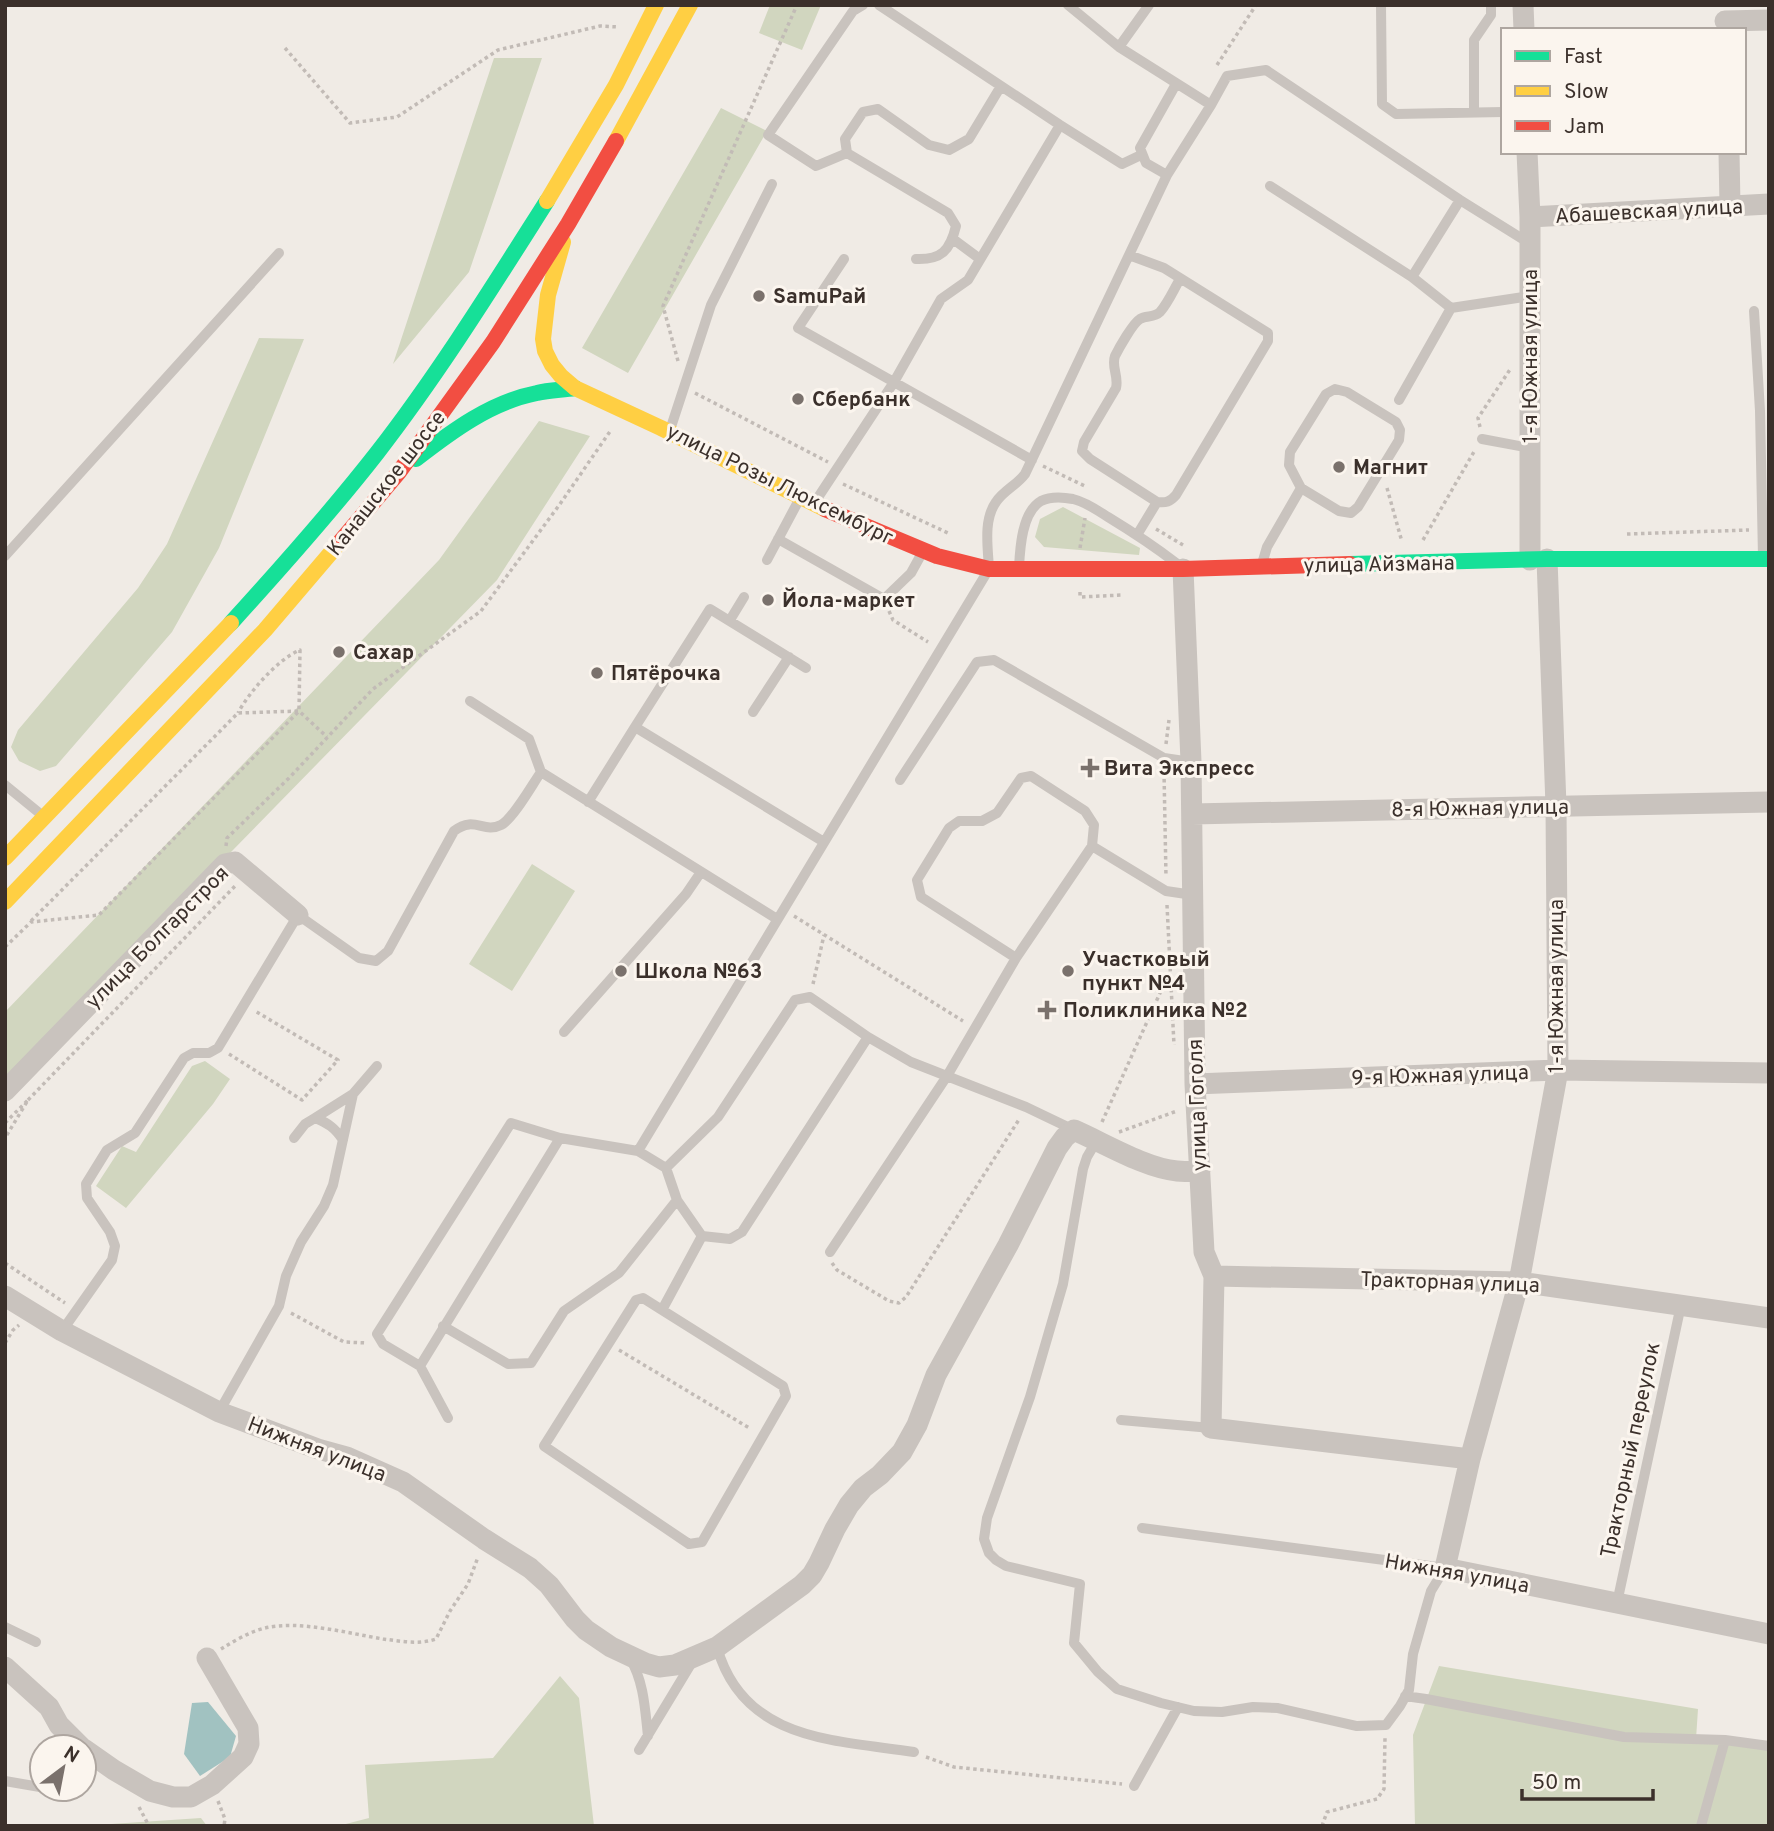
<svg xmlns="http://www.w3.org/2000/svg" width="1774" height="1831" viewBox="0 0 1774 1831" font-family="Overpass,sans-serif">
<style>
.green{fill:#d1d6bf}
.water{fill:#a1c2c1}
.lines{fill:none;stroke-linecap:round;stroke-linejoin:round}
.path{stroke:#c2bbb6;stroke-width:3.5;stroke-dasharray:3.5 3.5;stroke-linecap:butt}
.lane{stroke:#c9c3be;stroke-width:10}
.street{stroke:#c9c3be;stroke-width:21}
.fast{stroke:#16e098;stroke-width:16}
.slow{stroke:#ffcf43;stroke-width:16}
.jam{stroke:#f24e42;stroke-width:16}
.poi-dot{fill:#7a716c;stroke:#fbf5ee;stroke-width:2.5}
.labels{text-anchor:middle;stroke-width:6;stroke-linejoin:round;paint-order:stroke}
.street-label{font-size:21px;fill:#3b302b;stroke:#fbf5ee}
.poi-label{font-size:21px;font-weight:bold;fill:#3b302b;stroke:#fbf5ee;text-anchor:start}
</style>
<rect width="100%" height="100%" fill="#f0ebe5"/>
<path class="green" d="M 770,5 L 821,5 L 802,50 L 759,33 Z
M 494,58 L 542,58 L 469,272 L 393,364 Z
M 721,108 L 767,131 L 628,373 L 582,348 Z
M 259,338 L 304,339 L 219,548 L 172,632 L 56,766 L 40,771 L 19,761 L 11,747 L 18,730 L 138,588 L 167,544 Z
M 539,421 L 590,436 L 497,580 L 5,1083 L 5,1012 L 439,560 Z
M 1063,507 L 1140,548 L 1139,555 L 1044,547 L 1035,537 L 1040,519 Z
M 532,864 L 575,891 L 512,991 L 469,964 Z
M 205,1061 L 230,1079 L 213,1104 L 126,1208 L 96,1186 L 122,1146 L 136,1152 L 192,1066 Z
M 1439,1666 L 1698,1709 L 1696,1739 L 1769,1746 L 1769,1826 L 1415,1826 L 1413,1735 Z
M 560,1676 L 579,1698 L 594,1826 L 338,1826 L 369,1818 L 365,1765 L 493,1758 Z
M 201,1818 L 207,1826 L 95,1826 L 96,1825 Z"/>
<path class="water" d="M 208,1702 L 236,1736 L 230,1757 L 200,1776 L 184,1754 L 192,1703 Z"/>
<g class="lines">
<path class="path" d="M 285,48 L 350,123 L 397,117 L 498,50 L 600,26 L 619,27
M 1217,65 L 1256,5
M 678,361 L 663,306 L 797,5
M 695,393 L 828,462
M 1480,427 L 1478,418 L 1511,368
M 1043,466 L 1087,487
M 843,484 L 950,534
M 1387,488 L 1402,542
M 1156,529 L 1183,545
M 1627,534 L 1749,530
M 1423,540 L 1475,450
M 1080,548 L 1085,518
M 1080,592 L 1080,597 L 1123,595
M 889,611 L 893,620 L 928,642
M 1166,744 L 1169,720
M 1164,772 L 1166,877
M 226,846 L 227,838 L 289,778 L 373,689 L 481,611 L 560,504 L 611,430
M 1167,905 L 1174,1045
M 794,916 L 963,1021
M 31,921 L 238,713 L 299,711 L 327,737
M 5,947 L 31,922 L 99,915 L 299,711 L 300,650 C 278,659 249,692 238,713
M 813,984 L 824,935
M 229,1054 L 302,1100 L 338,1060 L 255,1011
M 28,1100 L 236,885
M 1102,1122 L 1169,973
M 5,1123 L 28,1100 L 5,1138
M 1119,1132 L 1177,1111
M 5,1263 L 65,1303
M 832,1263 L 837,1270 L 889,1301 L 899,1303 L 906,1297 L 1020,1118
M 291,1313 L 344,1342 L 367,1343
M 5,1343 L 13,1330 L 19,1325
M 619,1350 L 751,1429
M 221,1649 C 234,1641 249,1632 265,1628 C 299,1620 347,1633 383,1639 C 400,1641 419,1645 436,1639 L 450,1611 L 468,1584 L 478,1557
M 926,1757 L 954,1767 L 1122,1784
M 218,1801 L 225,1819 L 224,1826
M 139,1807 L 149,1826
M 1322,1826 L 1327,1812 L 1377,1799 L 1384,1789 L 1385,1738"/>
<path class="lane" d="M 879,5 L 1060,125 L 1122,164 L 1141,155
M 1068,5 L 1119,47
M 1149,5 L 1119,47 L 1211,105
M 1381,5 L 1382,104 L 1396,114 L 1503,112
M 1474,112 L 1474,40 L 1491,15 L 1491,5
M 847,153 L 816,166 L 768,135 L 853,11 L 863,5
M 1167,175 L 1146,163 L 1140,148 L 1176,84
M 1270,186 L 1412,277 L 1451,308
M 953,239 L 980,259
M 1129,255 L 1164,268 L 1268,333 L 1268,341 L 1176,495 C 1170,502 1166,503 1157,502 L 1090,459 L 1082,451 L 1084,442 L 1116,388 C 1119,376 1111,367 1115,356 C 1119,348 1133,323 1140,319 C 1146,315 1154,318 1160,312 C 1168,303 1174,289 1180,279
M 844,259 L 798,328 L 1032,460
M 916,259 C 941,260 950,251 956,226 L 948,213 L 847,153 L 845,139 L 863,112 L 878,109 L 929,145 L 949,150 L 969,139 L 1001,86
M 1412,277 L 1460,200
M 1754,311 L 1760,411 L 1763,557
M 1399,400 L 1451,308 L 1530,296
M 670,430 L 711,305 L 772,184
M 1482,439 L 1530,448
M 815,502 L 894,382 L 941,299 L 968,280 L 1060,125
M 1137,535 L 1157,502
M 778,539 L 884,599 L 911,573 L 922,553
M 5,556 L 279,253
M 767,560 L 800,498
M 1262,564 L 1267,547 L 1301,488 L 1339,511 L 1351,513 L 1358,507 L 1399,440 L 1400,430 L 1396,422 L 1347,392 L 1335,389 L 1326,394 L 1290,452 L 1289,465 L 1301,488
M 1019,567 C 1020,548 1022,512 1041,501 C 1051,496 1063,497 1073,499 C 1086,502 1097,510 1108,517 C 1131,531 1154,546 1176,563
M 730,620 L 744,597
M 806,668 L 710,609 L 635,727 L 824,842
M 470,701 L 529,739 L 541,772 L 777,919
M 753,712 L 789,657
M 900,780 L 977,662 L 994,660 L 1164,758 L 1191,762
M 5,785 L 43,816
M 588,802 L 635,727
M 1016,958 L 921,897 L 917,880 L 949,828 L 959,821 L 982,821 L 997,813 L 1021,778 L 1031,776 L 1085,811 L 1094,825 L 1092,846 L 1166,891 L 1193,895
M 564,1032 L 686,894 L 701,872
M 294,1138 L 305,1124 L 315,1118
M 343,1140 C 335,1128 328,1123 315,1118 L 353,1094
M 1097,1140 L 1087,1157 L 1083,1169 L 1063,1284 L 1030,1397 L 987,1518 L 984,1539 L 989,1553 L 996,1560 L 1006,1566 L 1080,1584 L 1074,1643 L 1098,1672 L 1117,1689 L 1161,1703 L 1194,1711 L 1222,1712 L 1253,1707 L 1278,1708 L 1357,1726 L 1386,1725 L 1400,1706 L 1409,1690 L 1413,1654 L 1431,1591 L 1445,1568 L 1142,1528
M 638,1151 L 989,569 C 988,548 983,520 996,502 C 1004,490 1017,485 1025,474 L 1167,175 L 1211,105 L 1227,76 L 1266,70 L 1460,200 L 1529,243
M 666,1168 L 718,1117 L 795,1000 L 810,997 L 868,1037
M 830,1252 L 947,1076 L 1016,958 L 1092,846
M 662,1310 L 643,1298 L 636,1300 L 544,1446 L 689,1544 L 702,1542 L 786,1396 L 783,1386 L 662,1310 L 702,1236 L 730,1239 L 742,1232 L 868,1037 L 911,1062 L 1026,1107 L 1074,1130
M 443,1326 L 508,1364 L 531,1363 L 564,1311 L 619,1273 L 677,1200
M 62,1331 L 112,1260 L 115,1246 L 110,1232 L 87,1198 L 86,1184 L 107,1150 L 135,1133 L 184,1058 L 193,1053 L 209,1053 L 218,1048 L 298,915 L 359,958 L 376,961 L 388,951 L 454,831 C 475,815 483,834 501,825 C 513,819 532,785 541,772
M 420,1366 L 560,1138
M 219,1412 L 279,1306 L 286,1276 L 301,1242 L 324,1206 L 333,1185 L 353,1094 L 377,1066
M 448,1418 L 420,1366 L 383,1344 L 377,1334 L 511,1123 L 560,1138 L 638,1151 L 666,1168 L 677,1200 L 702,1236
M 1121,1420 L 1211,1428
M 1617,1603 L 1681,1305
M 5,1627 L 36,1642
M 717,1647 C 743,1741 834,1740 914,1752
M 630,1658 C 644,1682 645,1709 648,1736
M 1405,1696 L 1426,1699 L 1624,1737 L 1725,1740 L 1769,1746
M 639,1750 L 694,1659
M 5,1781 L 40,1787
M 1134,1786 L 1178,1707
M 1701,1826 L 1725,1740"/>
<path class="street" d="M 1523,5 L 1524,30
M 1725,21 L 1769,20
M 1527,152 L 1530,217 L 1530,560
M 1729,152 L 1730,206
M 1530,217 L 1769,204
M 1547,559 L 1556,806 L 1558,1070 L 1519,1282 L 1470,1459 L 1445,1568 L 1769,1634
M 1183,569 L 1191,762 L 1195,1084 L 1204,1252 L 1214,1276 L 1211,1428 L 1470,1459
M 1192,814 L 1769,802
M 1195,1084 L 1558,1070 L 1769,1073
M 5,1091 L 225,864 L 235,862 L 298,915
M 1214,1276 L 1519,1282 L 1769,1318
M 5,1296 L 62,1331 L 219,1412 L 318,1449 L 347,1457 L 403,1482 L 484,1539 L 530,1568 L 549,1585 L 575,1619 L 586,1630 L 611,1647 L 645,1663 L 659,1667 L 675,1665 L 717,1647 L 802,1585 L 812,1575 L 819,1563 L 835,1529 L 849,1505 L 863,1488 L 880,1475 L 902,1452 L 917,1425 L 936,1375 L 1008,1245 L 1057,1148 L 1065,1137 L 1074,1130 C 1104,1143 1145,1168 1177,1171 C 1185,1172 1192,1171 1200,1171
M 5,1667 L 49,1707 L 59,1725 L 81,1747
M 84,1749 L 114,1770 L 150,1791 L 173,1797 L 191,1797 L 212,1785 L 243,1757 L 249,1744 L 248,1728 L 207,1658"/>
<path class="fast" d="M 416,459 C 452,431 491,402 537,393 C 549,390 562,390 575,388
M 1350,564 L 1547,559 L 1769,559
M 231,623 C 281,568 331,512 377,453 C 439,373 493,286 547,201"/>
<path class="slow" d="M 616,141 L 690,5
M 547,201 L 616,85 L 656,5
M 563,242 L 548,295 L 543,339 L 545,351 L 552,365 L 561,376 L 575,388 L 661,428 L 825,509
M 5,858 L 231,623
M 5,902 L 265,630 L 340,542"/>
<path class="jam" d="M 825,509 L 937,556 L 989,569 L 1183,569 L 1350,564
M 340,542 L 399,472 L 493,342 L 568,224 L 616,141"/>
</g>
<g class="poi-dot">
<circle cx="759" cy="296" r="7"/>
<circle cx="798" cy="399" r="7"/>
<circle cx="1339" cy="467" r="7"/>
<circle cx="768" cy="600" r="7"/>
<circle cx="339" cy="652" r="7"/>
<circle cx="597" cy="673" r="7"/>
<path d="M1086.5 757.5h7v7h7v7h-7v7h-7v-7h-7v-7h7z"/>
<circle cx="621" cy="971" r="7"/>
<circle cx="1068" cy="971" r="7"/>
<path d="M1043.5 999.5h7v7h7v7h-7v7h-7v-7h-7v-7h7z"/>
</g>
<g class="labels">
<g class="street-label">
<text transform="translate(1649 211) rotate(-3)" y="7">Абашевская улица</text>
<text transform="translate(1530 356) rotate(-90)" y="7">1-я Южная улица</text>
<text transform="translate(386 483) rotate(-52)" y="7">Канашское шоссе</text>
<text transform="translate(780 484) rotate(26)" y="7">улица Розы Люксембург</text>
<text transform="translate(1379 564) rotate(-1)" y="7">улица Айзмана</text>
<text transform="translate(1480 808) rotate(-1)" y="7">8-я Южная улица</text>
<text transform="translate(157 937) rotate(-45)" y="7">улица Болгарстроя</text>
<text transform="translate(1556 986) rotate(-90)" y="7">1-я Южная улица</text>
<text transform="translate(1440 1075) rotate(-2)" y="7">9-я Южная улица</text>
<text transform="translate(1197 1105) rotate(-92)" y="7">улица Гоголя</text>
<text transform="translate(1450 1282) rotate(2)" y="7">Тракторная улица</text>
<text transform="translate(317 1449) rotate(21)" y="7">Нижняя улица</text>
<text transform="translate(1630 1450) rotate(-78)" y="7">Тракторный переулок</text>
<text transform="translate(1457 1573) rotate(10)" y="7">Нижняя улица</text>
</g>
<g class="poi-label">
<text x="773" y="303">SamuРай</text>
<text x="812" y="406">Сбербанк</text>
<text x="1353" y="474">Магнит</text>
<text x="782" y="607">Йола-маркет</text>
<text x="353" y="659">Сахар</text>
<text x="611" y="680">Пятёрочка</text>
<text x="1104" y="775">Вита Экспресс</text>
<text x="1082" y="966">Участковый<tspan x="1082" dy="24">пункт №4</tspan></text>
<text x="635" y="978">Школа №63</text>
<text x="1063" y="1017">Поликлиника №2</text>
</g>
</g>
<rect width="1774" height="1831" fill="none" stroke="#3b302b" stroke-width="14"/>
<rect x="1501" y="28" width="245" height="126" fill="#fbf5ee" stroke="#aea6a0" stroke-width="2"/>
<rect x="1515" y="51" width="35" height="10" fill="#16e098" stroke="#aea6a0" stroke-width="2"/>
<text x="1564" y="63" font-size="21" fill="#3b302b">Fast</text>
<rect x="1515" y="86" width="35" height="10" fill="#ffcf43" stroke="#aea6a0" stroke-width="2"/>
<text x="1564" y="98" font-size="21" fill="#3b302b">Slow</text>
<rect x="1515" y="121" width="35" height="10" fill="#f24e42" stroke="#aea6a0" stroke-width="2"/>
<text x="1564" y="133" font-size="21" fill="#3b302b">Jam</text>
<g transform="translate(63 1768) rotate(32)"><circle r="33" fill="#fbf5ee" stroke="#aea6a0" stroke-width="2"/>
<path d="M0-5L12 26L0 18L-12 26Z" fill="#7a716c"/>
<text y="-10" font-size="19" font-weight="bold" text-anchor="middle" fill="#3b302b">N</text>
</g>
<path d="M1522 1789v10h131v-10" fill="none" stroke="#3b302b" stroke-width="3.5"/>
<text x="1532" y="1789" font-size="21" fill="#3b302b" stroke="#fbf5ee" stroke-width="5" paint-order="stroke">50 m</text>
</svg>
